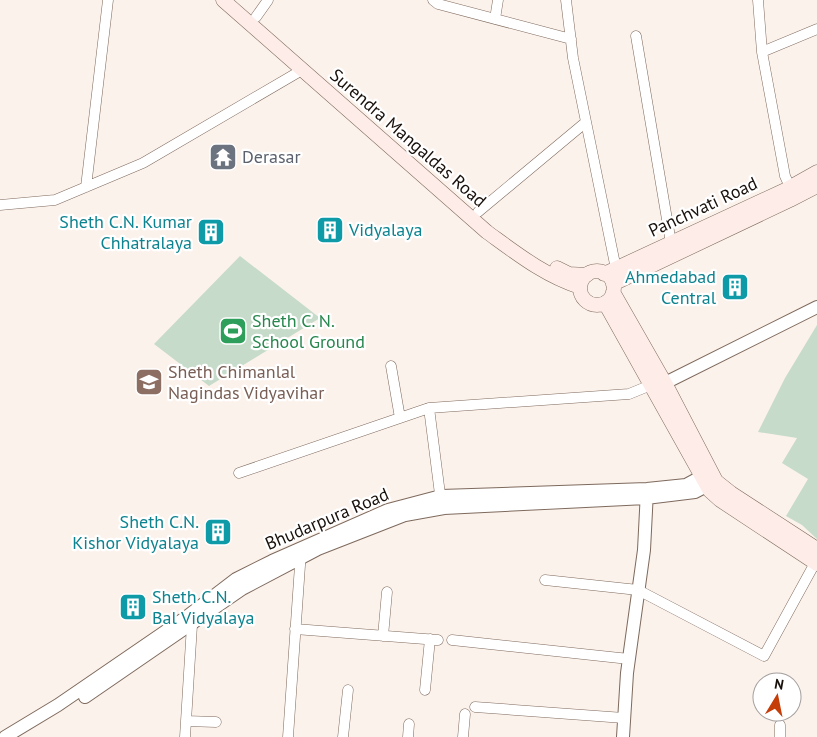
<svg xmlns="http://www.w3.org/2000/svg" width="817" height="737" viewBox="0 0 817 737" font-family="'PT Sans',sans-serif">
<style>
.green{fill:#c6dbc9}
.lines{fill:none;stroke-linecap:round;stroke-linejoin:round}
.minor-casing{stroke:#7e6a5d;stroke-width:11}
.tertiary-casing{stroke:#7e6a5d;stroke-width:14}
.secondary-casing{stroke:#7e6a5d;stroke-width:15}
.minor{stroke:#fff;stroke-width:10}
.tertiary{stroke:#fff;stroke-width:12}
.secondary{stroke:#fdece7;stroke-width:14}
.labels{text-anchor:middle;stroke-width:4.5;stroke-linejoin:round;paint-order:stroke}
.street-label{font-size:18px;fill:#18100b;stroke:#fff}
.worship-label{font-size:18px;fill:#5b616d;stroke:#fff;text-anchor:start}
.culture-label{font-size:18px;fill:#0d838f;stroke:#fff;text-anchor:end}
.leisure-label{font-size:18px;fill:#27864d;stroke:#fff;text-anchor:start}
.education-label{font-size:18px;fill:#785e54;stroke:#fff;text-anchor:start}
</style>
<rect width="100%" height="100%" fill="#fcf2ec"/>
<path class="green" d="M 240,256 L 320,318 L 209,386 L 154,344 Z
M 817,325 L 817,539 L 802,525 L 786,516 L 808,479 L 782,463 L 797,438 L 758,432 L 785,378 Z"/>
<g class="lines">
<g class="minor-casing">
<path id="minor" d="M 433,0 L 438,4 L 571,39
M 566,0 L 573,58 L 616,269
M 758,0 L 762,52 L 817,29
M 256,17 L 268,0
M 495,19 L 498,0
M 636,36 L 671,243
M 762,52 L 785,176 L 790,187
M 86,187 L 108,0
M 0,205 L 55,200 L 143,163 L 302,70
M 478,212 L 586,122
M 391,366 L 400,418
M 429,408 L 441,502
M 239,473 L 429,408 L 629,394 L 651,385
M 545,580 L 638,590 L 764,656 L 815,563
M 295,629 L 438,640
M 383,636 L 387,592
M 452,640 L 629,659
M 425,690 L 430,639
M 475,707 L 624,718
M 186,721 L 216,722
M 185,737 L 192,625 L 189,619
M 288,737 L 301,551
M 343,737 L 348,690
M 408,737 L 409,724
M 463,737 L 465,714
M 780,737 L 780,725"/>
</g>
<g class="tertiary-casing">
<path id="tertiary" d="M 665,383 L 817,307
M 85,697 L 242,589 L 318,549 L 405,515 L 444,508 L 646,498 L 695,492 L 714,482
M 5,737 L 58,705 L 185,618 L 236,579 L 272,561 L 388,510 L 441,496 L 647,489 L 686,485 L 710,472
M 623,737 L 627,673 L 644,550 L 647,491"/>
</g>
<g class="secondary-casing">
<path id="secondary" d="M 223,0 L 487,232 C 516,253 545,276 580,287
M 557,268 L 569,274 L 587,275
M580 288a17 17 0 1 1 34 0a17 17 0 1 1-34 0Z
M 604,274 L 785,190 L 817,172
M 613,284 L 790,200 L 817,186
M 613,292 L 665,383 L 716,481 L 731,493 L 817,549
M 605,303 L 710,491 L 720,500 L 817,564"/>
</g>
<use href="#minor" class="minor"/>
<use href="#tertiary" class="tertiary"/>
<use href="#secondary" class="secondary"/>
</g>
<defs>
<g id="temple-square" transform="scale(1.4375)"><rect x="-9" y="-9" width="18" height="18" rx="4" fill="#6b7280" stroke="#fff"/><path d="M0-6L5-2H3V0L6.5 2.5H4V6H1.5V3h-3V6H-4V2.5H-6.5L-3 0V-2H-5Z" fill="#fff"/></g>
<g id="building-square" transform="scale(1.4375)"><rect x="-9" y="-9" width="18" height="18" rx="4" fill="#0f9aa8" stroke="#fff"/><path d="M-4-6H4V6H1V3H-1V6H-4ZM-2.5-4.3h1.7v1.8h-1.7ZM.8-4.3h1.7v1.8H.8ZM-2.5-1h1.7V.8h-1.7ZM.8-1h1.7V.8H.8Z" fill="#fff"/></g>
<g id="stadium-square" transform="scale(1.4375)"><rect x="-9" y="-9" width="18" height="18" rx="4" fill="#2e9e5b" stroke="#fff"/><path d="M0-5a6.5 5 0 1 0 0 10a6.5 5 0 1 0 0-10ZM-3.5-1.8h7v3.6h-7Z" fill="#fff"/></g>
<g id="school-square" transform="scale(1.4375)"><rect x="-9" y="-9" width="18" height="18" rx="4" fill="#8d6e63" stroke="#fff"/><path d="M0-5L7-2L0 1L-7-2ZM-4 1L0 2.5L4 1V4Q0 6-4 4Z" fill="#fff"/></g>
</defs>
<g fill-rule="evenodd">
<use href="#temple-square" x="223" y="157"/>
<use href="#building-square" x="330" y="230"/>
<use href="#building-square" x="211" y="232"/>
<use href="#building-square" x="735" y="287"/>
<use href="#stadium-square" x="233" y="331"/>
<use href="#school-square" x="149" y="382"/>
<use href="#building-square" x="218" y="532"/>
<use href="#building-square" x="133" y="607"/>
</g>
<g class="labels">
<g class="street-label">
<text transform="translate(408 138) rotate(41)" y="6">Surendra Mangaldas Road</text>
<text transform="translate(703 207) rotate(-25)" y="6">Panchvati Road</text>
<text transform="translate(327 519) rotate(-23)" y="6">Bhudarpura Road</text>
</g>
<g class="worship-label">
<text x="242" y="163">Derasar</text>
</g>
<g class="culture-label">
<text x="192" y="228">Sheth C.N. Kumar<tspan x="192" dy="21">Chhatralaya</tspan></text>
<text x="349" y="236" text-anchor="start">Vidyalaya</text>
<text x="716" y="283">Ahmedabad<tspan x="716" dy="21">Central</tspan></text>
<text x="199" y="528">Sheth C.N.<tspan x="199" dy="21">Kishor Vidyalaya</tspan></text>
<text x="152" y="603" text-anchor="start">Sheth C.N.<tspan x="152" dy="21">Bal Vidyalaya</tspan></text>
</g>
<g class="leisure-label">
<text x="252" y="327">Sheth C. N.<tspan x="252" dy="21">School Ground</tspan></text>
</g>
<g class="education-label">
<text x="168" y="378">Sheth Chimanlal<tspan x="168" dy="21">Nagindas Vidyavihar</tspan></text>
</g>
</g>
<g transform="translate(777 697) rotate(10)"><circle r="24" fill="#ffffff" stroke="#a39f9d"/>
<path d="M0-4L9 19L0 12L-9 19Z" fill="#c53e0a"/>
<text y="-8" font-size="14" font-weight="bold" text-anchor="middle" fill="#18100b">N</text>
</g>
</svg>
